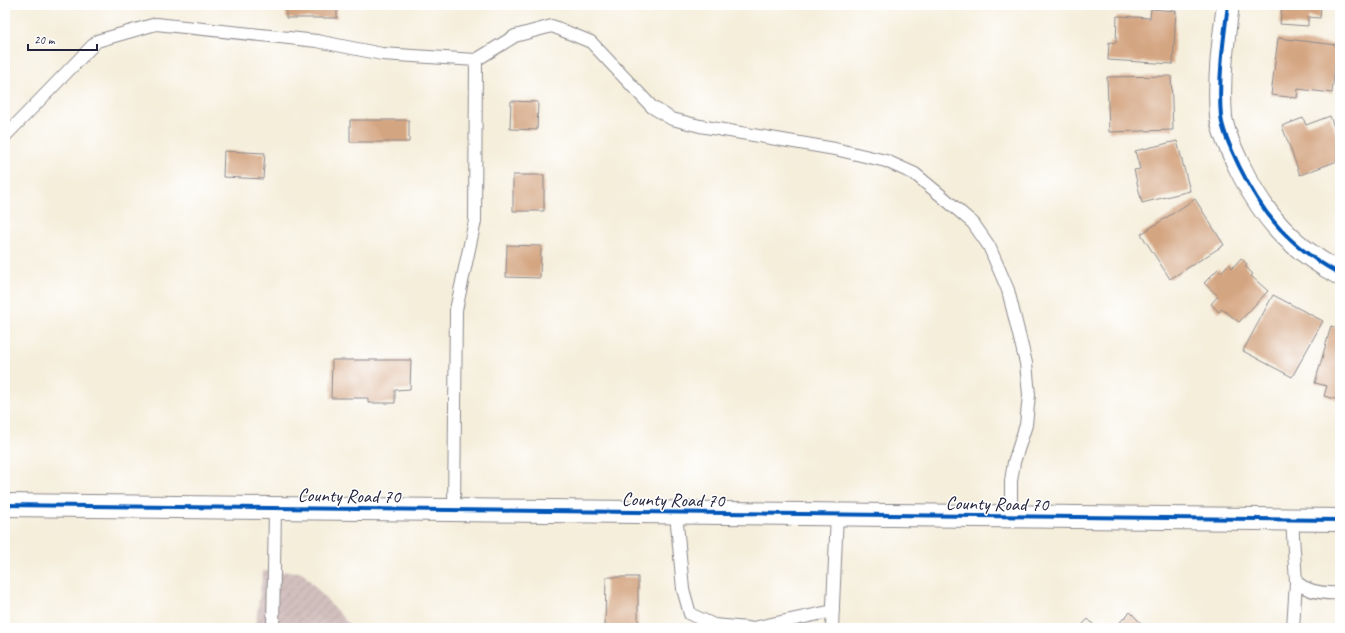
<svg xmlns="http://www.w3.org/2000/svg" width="1345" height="633" viewBox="0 0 1345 633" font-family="Caveat,sans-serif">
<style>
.industrial{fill:url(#industrial-furrows)}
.building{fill:#d4a581}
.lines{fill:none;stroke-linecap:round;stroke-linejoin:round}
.service-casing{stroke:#8c888b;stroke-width:14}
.minor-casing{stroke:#8c888b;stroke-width:24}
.tertiary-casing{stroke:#8c888b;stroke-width:24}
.service{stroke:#fff;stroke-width:12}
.minor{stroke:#fff;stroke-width:22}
.tertiary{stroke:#fff;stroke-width:22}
.cycleway-casing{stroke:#fff;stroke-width:6}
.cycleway{stroke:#0057b8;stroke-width:4}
.labels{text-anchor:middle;stroke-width:3;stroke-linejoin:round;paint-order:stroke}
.street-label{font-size:19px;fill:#22223b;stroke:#fff}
</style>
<defs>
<pattern id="industrial-furrows" width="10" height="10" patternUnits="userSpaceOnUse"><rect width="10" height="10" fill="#d1bfbd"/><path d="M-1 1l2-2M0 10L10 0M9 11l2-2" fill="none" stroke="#b3a4a3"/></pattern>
</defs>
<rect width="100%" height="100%" fill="#fff"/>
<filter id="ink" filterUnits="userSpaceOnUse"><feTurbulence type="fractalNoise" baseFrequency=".025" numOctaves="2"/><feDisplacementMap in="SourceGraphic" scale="8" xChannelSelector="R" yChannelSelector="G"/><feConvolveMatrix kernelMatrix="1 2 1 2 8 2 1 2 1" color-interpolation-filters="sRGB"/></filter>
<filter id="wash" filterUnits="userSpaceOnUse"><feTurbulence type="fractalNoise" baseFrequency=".012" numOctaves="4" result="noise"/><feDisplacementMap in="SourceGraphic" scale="16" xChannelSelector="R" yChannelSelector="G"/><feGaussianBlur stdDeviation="0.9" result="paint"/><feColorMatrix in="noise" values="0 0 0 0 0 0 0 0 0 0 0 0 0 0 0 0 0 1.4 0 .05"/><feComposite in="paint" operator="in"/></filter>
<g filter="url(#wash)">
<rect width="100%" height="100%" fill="#f5eedb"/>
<path class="industrial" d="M 263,571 L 302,572 L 352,628 L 255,628 Z"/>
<g id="blocks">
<path class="building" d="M 286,5 L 337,5 L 337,18 L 286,18 Z
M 1282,5 L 1321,5 L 1320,18 L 1308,17 L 1308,26 L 1280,24 Z
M 1325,5 L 1340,5 L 1340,7 L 1325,6 Z
M 1151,9 L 1176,11 L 1173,64 L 1108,60 L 1109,42 L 1116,43 L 1117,16 L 1150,18 Z
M 1278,38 L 1337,45 L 1332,93 L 1298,89 L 1297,98 L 1271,95 Z
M 1171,76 L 1173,130 L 1109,132 L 1107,77 Z
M 511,101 L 538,102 L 537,130 L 510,129 Z
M 1330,116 L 1340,144 L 1340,160 L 1300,175 L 1282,126 L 1303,118 L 1306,125 Z
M 350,120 L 409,120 L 409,142 L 350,142 Z
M 1177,141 L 1190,191 L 1142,203 L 1134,170 L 1140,169 L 1135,151 Z
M 224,151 L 265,153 L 263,179 L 223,177 Z
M 513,175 L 544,175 L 544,211 L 513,211 Z
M 1195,199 L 1224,245 L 1170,279 L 1141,234 Z
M 507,245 L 541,246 L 540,278 L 506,277 Z
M 1241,258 L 1247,264 L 1245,266 L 1253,274 L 1251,276 L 1268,291 L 1239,322 L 1222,309 L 1219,312 L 1211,304 L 1218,296 L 1204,283 L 1218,269 L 1221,272 L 1229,264 L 1232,268 Z
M 1273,295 L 1323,321 L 1292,377 L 1243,351 Z
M 1331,326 L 1340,329 L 1339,400 L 1324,396 L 1327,386 L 1315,383 Z
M 332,360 L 411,360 L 410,389 L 395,390 L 395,403 L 368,403 L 368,398 L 331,398 Z
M 606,577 L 638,577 L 638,628 L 605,628 Z
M 1130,612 L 1146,628 L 1114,628 Z
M 1088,619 L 1097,628 L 1079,628 Z"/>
</g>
</g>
<g filter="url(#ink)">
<use href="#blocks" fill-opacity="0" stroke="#8c888b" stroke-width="1"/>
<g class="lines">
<g class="service-casing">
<path id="service" d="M 5,136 L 97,41 L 156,24 L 317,41 L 382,54 L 476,60
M 454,510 L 456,310 L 475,221 L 476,60 L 515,36 L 552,26 L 591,42 L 652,107 L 672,119 L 700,126 L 835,149 L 886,161 L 915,174 L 944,198 L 973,223 L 989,246 L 1008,290 L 1026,363 L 1029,395 L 1026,425 L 1014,462 L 1011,481 L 1011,517
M 676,513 L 683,589 L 690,614 L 714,625 L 748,628
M 1292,520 L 1296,582 C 1308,592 1325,594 1340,593
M 273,628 L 275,508
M 753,628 L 833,611
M 832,628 L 837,514
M 1293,628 L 1296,582"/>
</g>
<g class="minor-casing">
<path id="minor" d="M 1228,5 C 1223,42 1218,80 1221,117 C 1223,133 1232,151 1239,166 C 1264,217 1290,247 1340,274"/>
</g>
<g class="tertiary-casing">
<path id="tertiary" d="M 5,505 L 1340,520"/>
</g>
<use href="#service" class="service"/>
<use href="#minor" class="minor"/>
<use href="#tertiary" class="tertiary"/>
<g class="cycleway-casing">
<path id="cycleway" d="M 1228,5 C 1223,42 1218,80 1221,117 C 1223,133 1232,151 1239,166 C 1264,217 1290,247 1340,274
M 5,505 L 1340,520"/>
</g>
<use href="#cycleway" class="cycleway"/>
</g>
</g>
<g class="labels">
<g class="street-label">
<text transform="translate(349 495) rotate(1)" y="7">County Road 70</text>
<text transform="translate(673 499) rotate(1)" y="7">County Road 70</text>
<text transform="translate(997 503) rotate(1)" y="7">County Road 70</text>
</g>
</g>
<rect width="1345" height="633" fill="none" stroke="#fff" stroke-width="20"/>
<path d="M28 44v6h69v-6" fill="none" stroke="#22223b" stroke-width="2"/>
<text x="34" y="44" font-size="12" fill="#22223b" stroke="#ffffff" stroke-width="3" paint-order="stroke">20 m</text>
</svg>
